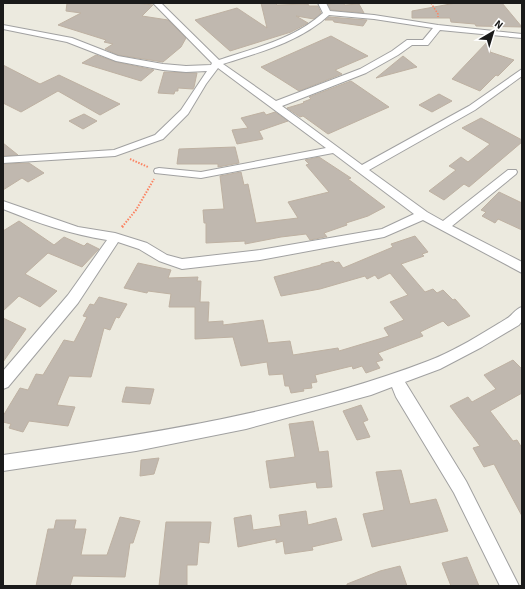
<svg xmlns="http://www.w3.org/2000/svg" width="525" height="589" viewBox="0 0 525 589" font-family="'Source Sans 3',sans-serif">
<style>
.building{fill:#c0b8af;stroke:#beb1a2}
.lines{fill:none;stroke-linecap:round;stroke-linejoin:round}
.street-casing{stroke:#a1a1a1;stroke-width:2}
.path-far2{stroke:#fb8362;stroke-width:1.5;stroke-dasharray:1.5 1.5;stroke-linecap:butt}
.path-far1{stroke:#fb8362;stroke-width:2;stroke-dasharray:1.5 1.5;stroke-linecap:butt}
.path{stroke:#fb8362;stroke-width:2.5;stroke-dasharray:2 2;stroke-linecap:butt}
.street{fill:#fff;fill-rule:evenodd}
</style>
<rect width="100%" height="100%" fill="#eceadf"/>
<path class="building" d="M 67,3 L 136,3 L 153,5 L 142,16 L 168,20 L 186,38 L 181,47 L 163,62 L 118,55 L 105,49 L 113,44 L 104,42 L 106,40 L 58,25 L 81,13 L 66,11 Z
M 261,3 L 275,3 L 277,5 L 308,4 L 309,6 L 318,6 L 321,13 L 314,19 L 296,16 L 308,23 L 291,32 L 230,51 L 195,20 L 237,8 L 267,28 Z
M 342,3 L 345,5 L 359,4 L 364,13 L 331,10 L 328,4 Z
M 456,3 L 502,3 L 522,27 L 476,26 L 475,24 L 451,22 L 450,18 L 412,18 L 412,11 Z
M 329,17 L 367,20 L 363,26 L 334,22 L 333,20 L 325,20 Z
M 331,36 L 368,56 L 335,70 L 342,74 L 299,91 L 261,67 Z
M 490,39 L 490,52 L 514,60 L 498,76 L 496,75 L 480,91 L 452,79 Z
M 96,55 L 116,62 L 154,70 L 141,81 L 82,63 Z
M 403,56 L 417,67 L 376,78 Z
M 3,65 L 40,84 L 59,75 L 61,76 L 120,104 L 100,115 L 58,91 L 21,112 L 3,103 Z
M 164,72 L 197,73 L 194,87 L 193,89 L 178,88 L 178,91 L 175,91 L 174,94 L 158,93 Z
M 351,81 L 389,107 L 328,134 L 303,116 L 300,117 L 287,108 L 304,103 L 303,102 L 311,99 L 309,97 Z
M 439,94 L 452,101 L 432,112 L 419,105 Z
M 264,112 L 266,115 L 275,112 L 288,121 L 259,131 L 263,139 L 237,144 L 232,130 L 248,128 L 241,118 Z
M 84,114 L 97,121 L 83,129 L 69,121 Z
M 481,118 L 522,140 L 522,142 L 469,187 L 464,184 L 444,200 L 429,191 L 456,170 L 449,166 L 461,157 L 468,162 L 490,144 L 462,128 Z
M 3,143 L 18,155 L 3,156 Z
M 235,147 L 239,163 L 218,167 L 218,164 L 177,164 L 179,149 Z
M 319,157 L 351,178 L 348,179 L 385,207 L 368,216 L 346,223 L 347,225 L 324,233 L 327,237 L 325,237 L 310,240 L 306,234 L 281,237 L 245,244 L 245,241 L 206,243 L 206,223 L 204,223 L 203,210 L 224,209 L 220,176 L 241,172 L 244,185 L 248,184 L 256,223 L 298,218 L 288,202 L 329,192 L 306,165 L 309,164 L 305,160 Z
M 29,163 L 44,173 L 28,182 L 22,178 L 3,190 L 3,164 Z
M 499,192 L 522,203 L 522,230 L 498,219 L 495,223 L 482,216 L 486,212 L 481,210 Z
M 19,221 L 54,245 L 64,237 L 84,246 L 87,243 L 99,249 L 82,267 L 48,253 L 25,274 L 57,291 L 40,307 L 19,296 L 3,311 L 3,231 Z
M 415,236 L 428,252 L 422,254 L 424,256 L 401,264 L 425,292 L 433,289 L 437,293 L 443,290 L 453,300 L 455,299 L 470,316 L 448,326 L 443,321 L 420,332 L 423,336 L 378,353 L 383,360 L 376,362 L 380,368 L 366,373 L 362,366 L 353,369 L 352,366 L 315,375 L 317,382 L 311,383 L 312,388 L 303,389 L 304,391 L 291,393 L 289,386 L 285,386 L 283,374 L 269,375 L 267,362 L 241,366 L 233,337 L 195,339 L 195,307 L 169,307 L 171,294 L 148,291 L 147,293 L 124,288 L 138,263 L 171,270 L 168,278 L 198,277 L 197,281 L 201,281 L 200,302 L 209,302 L 208,322 L 223,321 L 223,325 L 263,320 L 268,343 L 290,341 L 293,355 L 338,348 L 339,351 L 389,336 L 384,328 L 404,320 L 390,302 L 408,295 L 390,273 L 378,279 L 375,275 L 367,279 L 365,276 L 320,289 L 281,296 L 274,277 L 321,265 L 321,264 L 333,261 L 335,263 L 339,262 L 343,268 L 393,247 L 391,244 Z
M 99,297 L 127,304 L 119,318 L 116,317 L 110,330 L 104,328 L 91,377 L 69,376 L 57,405 L 75,407 L 68,426 L 29,421 L 23,432 L 9,428 L 11,424 L 3,422 L 3,416 L 20,388 L 28,390 L 36,374 L 43,375 L 64,340 L 74,342 L 87,317 L 83,316 L 90,304 L 94,305 Z
M 3,318 L 26,329 L 3,362 Z
M 513,360 L 522,369 L 522,393 L 490,411 L 513,441 L 517,440 L 522,448 L 522,516 L 494,464 L 484,467 L 473,448 L 480,446 L 450,406 L 468,397 L 472,402 L 496,389 L 484,375 Z
M 126,387 L 154,389 L 150,404 L 122,402 Z
M 361,405 L 368,420 L 363,422 L 370,437 L 357,440 L 343,411 Z
M 313,421 L 319,452 L 328,451 L 332,487 L 317,488 L 316,482 L 270,488 L 266,461 L 295,457 L 289,424 Z
M 159,458 L 154,474 L 140,476 L 141,460 Z
M 401,470 L 410,504 L 436,499 L 448,531 L 372,547 L 363,514 L 384,510 L 376,472 Z
M 306,511 L 308,525 L 336,518 L 342,540 L 312,547 L 313,550 L 285,554 L 283,541 L 276,543 L 276,539 L 238,547 L 234,518 L 251,515 L 253,530 L 281,526 L 279,515 Z
M 120,517 L 140,521 L 133,543 L 130,543 L 125,577 L 73,576 L 70,586 L 36,586 L 48,529 L 54,529 L 56,520 L 76,520 L 74,529 L 86,529 L 81,555 L 107,555 Z
M 166,522 L 211,522 L 209,543 L 199,542 L 197,565 L 187,565 L 187,586 L 159,586 Z
M 467,557 L 479,586 L 451,586 L 442,563 Z
M 400,566 L 407,586 L 347,586 L 347,584 L 380,571 Z"/>
<g class="lines">
<g class="street-casing">
<path id="street" d="M 153,3 L 161,3 L 219,60 C 255,48 294,39 323,13 L 318,3 L 326,3 L 330,11 L 374,15 L 438,25 L 522,34 L 522,38 L 440,30 L 428,45 L 412,45 L 398,55 L 366,73 L 282,106 L 362,165 L 469,106 L 522,69 L 522,76 L 475,110 L 369,170 L 427,212 L 443,221 L 508,170 L 516,170 L 517,172 L 516,174 L 452,226 L 522,262 L 522,273 L 423,220 L 384,237 L 260,260 L 182,269 L 159,261 L 139,249 L 118,242 L 78,303 L 8,387 L 3,389 L 3,371 L 68,295 L 107,240 C 69,234 38,223 3,209 L 3,201 L 78,227 L 115,233 L 147,243 L 167,255 L 182,259 L 260,250 L 382,229 L 414,214 L 333,153 L 201,178 L 155,173 L 154,171 L 155,169 L 159,168 L 201,172 L 326,148 L 218,68 L 206,84 L 188,114 L 163,139 L 115,156 L 3,163 L 3,157 L 114,150 L 155,135 L 181,110 L 207,71 L 186,72 L 163,70 L 116,61 L 67,42 L 3,29 L 3,25 L 72,38 L 118,56 L 163,64 L 186,66 L 211,65 L 212,63 ZM 329,15 L 374,19 L 433,28 L 423,40 L 407,40 L 392,51 L 360,69 L 276,101 L 223,64 C 260,52 300,42 329,15 Z
M 522,307 L 522,321 L 519,325 L 482,347 L 440,369 L 405,382 L 466,481 L 519,586 L 500,586 L 454,493 L 396,397 L 392,387 L 371,395 L 246,429 L 136,451 L 3,471 L 3,455 C 147,434 292,413 428,361 C 455,351 481,334 506,319 C 512,316 515,309 522,307 Z"/>
</g>
<path class="path-far2" d="M 431,3 L 438,14 L 438,17"/>
<path class="path-far1" d="M 130,159 L 148,167
M 122,227 L 136,210 L 154,179"/>
<path class="path" d="M 122,227 L 123,226"/>
<use href="#street" class="street"/>
</g>
<rect width="525" height="589" fill="none" stroke="#1a1a1a" stroke-width="8"/>
<g transform="translate(493 32) rotate(38)" stroke="#ffffff" stroke-width="3" paint-order="stroke">
<path d="M0-3L7 15L0 10L-7 15Z" fill="#1a1a1a"/>
<text y="-6" font-size="11" font-weight="bold" text-anchor="middle" fill="#1a1a1a">N</text>
</g>
</svg>
